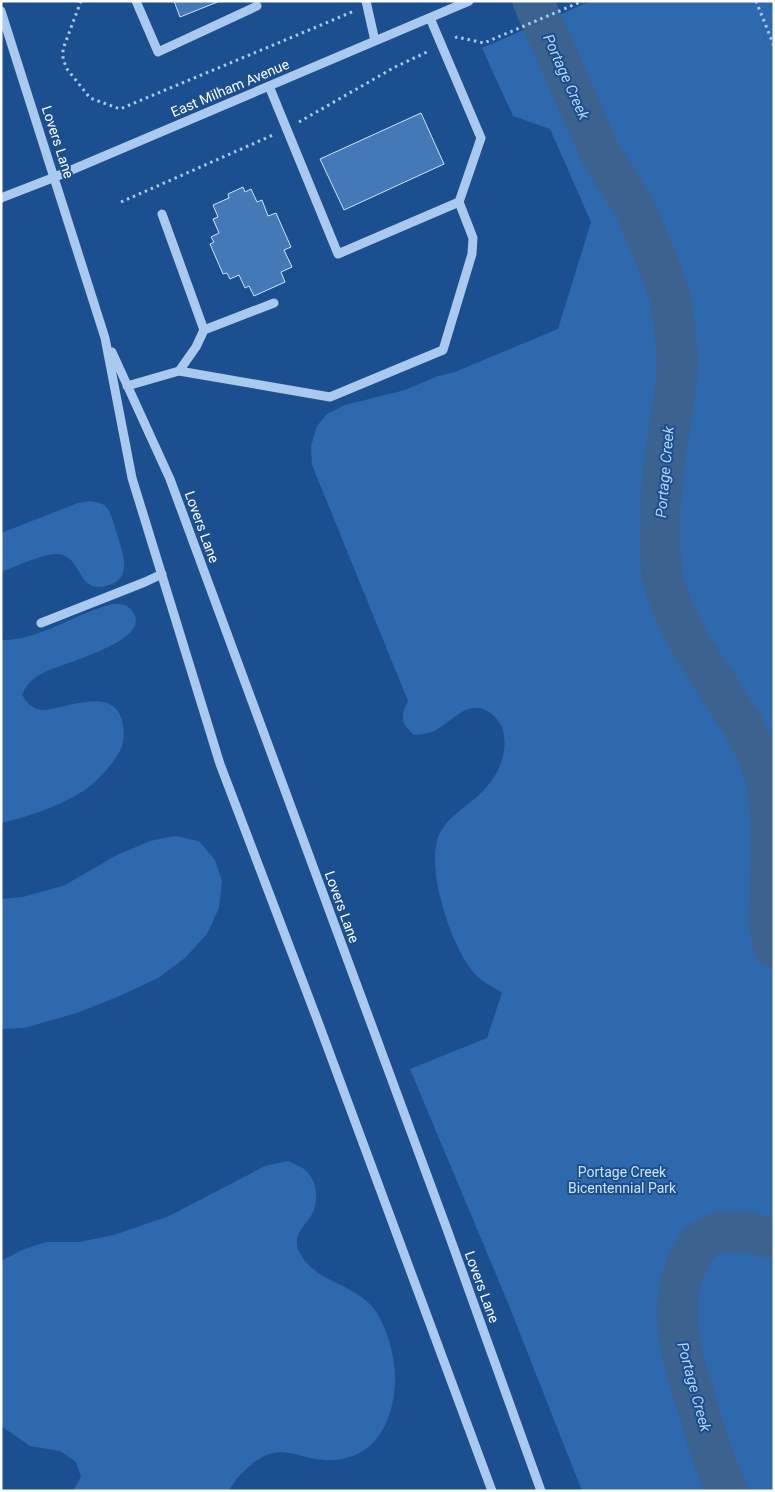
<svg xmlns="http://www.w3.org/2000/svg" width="775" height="1492" viewBox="0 0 775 1492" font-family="Roboto,sans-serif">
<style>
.green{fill:#2e69ad}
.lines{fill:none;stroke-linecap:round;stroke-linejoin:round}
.river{stroke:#3c6290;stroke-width:41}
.building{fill:#4478b7;stroke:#cfe3fa}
.path{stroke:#a9c9ee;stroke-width:3;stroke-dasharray:2.5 4;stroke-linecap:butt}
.minor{stroke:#a9c9ee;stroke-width:9}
.labels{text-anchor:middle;stroke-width:4;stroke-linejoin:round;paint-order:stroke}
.street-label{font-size:14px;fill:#fff;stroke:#1b4f8f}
.park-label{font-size:14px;fill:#cfe3fa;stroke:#1b4f8f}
.water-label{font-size:15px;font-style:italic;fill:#b5d3f5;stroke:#1b4f8f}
</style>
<rect width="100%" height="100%" fill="#1b4f8f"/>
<path class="green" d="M 591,1 L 774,1 L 774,1491 L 582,1491 L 508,1303 L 410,1069 L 487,1038 L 502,993 C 494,987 482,982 475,974 C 452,950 426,870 438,838 C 445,818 465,808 479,795 C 498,777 510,753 502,727 C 499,719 488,709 479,708 C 462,706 450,723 436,730 C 429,734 423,734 414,735 C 400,721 400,718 408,701 L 312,465 L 311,446 L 317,426 L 327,414 L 345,405 L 405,390 L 438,376 L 455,372 L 558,329 L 591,222 L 550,129 L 513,116 L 482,48 Z
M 91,501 C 98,503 104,503 108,509 C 112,515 114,525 116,531 C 122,551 135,579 106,586 C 76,594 83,554 56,554 C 42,554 15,567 1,572 L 1,533 L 78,503 Z
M 113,604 C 121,604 128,604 133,612 C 153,642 60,663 43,673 C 33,678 27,684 22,694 C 25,701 32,709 41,710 C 63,710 109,686 121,717 C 124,726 125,737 122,746 C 117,760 98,781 85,790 C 59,806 31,816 1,823 L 1,640 C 36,642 78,612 113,604 Z
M 175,836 L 199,841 L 215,860 L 222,881 L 219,908 L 207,934 L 185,958 L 158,978 L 122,995 L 77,1013 L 24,1028 L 1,1029 L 1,899 L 23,897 L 65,885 L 117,855 L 150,841 Z
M 288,1161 C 293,1164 301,1166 305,1170 C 319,1182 319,1203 310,1218 C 305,1224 297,1233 297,1241 C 296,1248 301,1256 305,1261 C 324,1284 356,1285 375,1310 C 388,1328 397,1364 395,1386 C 391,1432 367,1467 315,1459 C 302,1457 288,1450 274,1453 C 258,1455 236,1476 229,1491 L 73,1491 L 81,1477 L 76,1462 L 60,1451 L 30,1446 L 1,1426 L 1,1261 L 22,1250 L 46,1242 L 79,1242 L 114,1235 L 169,1216 L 265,1166 Z"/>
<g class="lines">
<path class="river" d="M 533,1 L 600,153 L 634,207 L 658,263 L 669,294 L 675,329 L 677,359 L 676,385 L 665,457 L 660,508 L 660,548 L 662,578 L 672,607 L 688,640 L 743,726 L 758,755 L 767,785 L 771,820 L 771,862 L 769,923 L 774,948
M 728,1491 C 714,1466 707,1439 699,1412 C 684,1363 665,1310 688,1261 C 694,1247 706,1235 721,1232 C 738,1228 757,1236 774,1238"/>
</g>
<path class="building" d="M 174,1 L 220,1 L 180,17 Z
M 421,113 L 444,164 L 344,210 L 320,159 Z
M 243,187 L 245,192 L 251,189 L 257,202 L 262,200 L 268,216 L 276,213 L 291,247 L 284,250 L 292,267 L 281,272 L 285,282 L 254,296 L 249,286 L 245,288 L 239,275 L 230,279 L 227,273 L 223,274 L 210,244 L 214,242 L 211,237 L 219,233 L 213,219 L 218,217 L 213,205 L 229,198 L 228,194 Z"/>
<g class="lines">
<path class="path" d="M 81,1 L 63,49 L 63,59 L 67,69 L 90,98 L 120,109 L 352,12
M 756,1 L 774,46
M 455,38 L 457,37 L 484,43 L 583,1
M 299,122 L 395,67 L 427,52
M 121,202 L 273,135"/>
<path class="minor" d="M 136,1 L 158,52 L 257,6
M 366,1 L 375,41
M 1,11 L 105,338 L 132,478 L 220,764 L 317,1019 L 492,1491
M 269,86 L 338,254 L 459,202 L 481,138 L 430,18
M 1,198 L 55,177 L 469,1
M 162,214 L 204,330 L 196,347 L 179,371
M 204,330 L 274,303
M 112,352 L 170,479 L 448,1232 L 541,1491
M 127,386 L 179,371 L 330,397 L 443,350 L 472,254 L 473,238 L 459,202
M 41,623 L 145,582 L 162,574"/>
</g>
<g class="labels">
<g class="street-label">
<text transform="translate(230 88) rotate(-23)" y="5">East Milham Avenue</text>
<text transform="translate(58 142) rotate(72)" y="5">Lovers Lane</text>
<text transform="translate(202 527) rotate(70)" y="5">Lovers Lane</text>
<text transform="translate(342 907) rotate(70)" y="5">Lovers Lane</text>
<text transform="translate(482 1287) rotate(70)" y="5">Lovers Lane</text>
</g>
<g class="park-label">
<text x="622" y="1177">Portage Creek<tspan x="622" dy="16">Bicentennial Park</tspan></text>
</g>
<g class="water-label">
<text transform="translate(566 77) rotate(66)" y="5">Portage Creek</text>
<text transform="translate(665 472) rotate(-85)" y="5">Portage Creek</text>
<text transform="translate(694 1387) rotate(75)" y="5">Portage Creek</text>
</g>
</g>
<rect width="775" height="1492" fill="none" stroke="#ffffff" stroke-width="5"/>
</svg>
